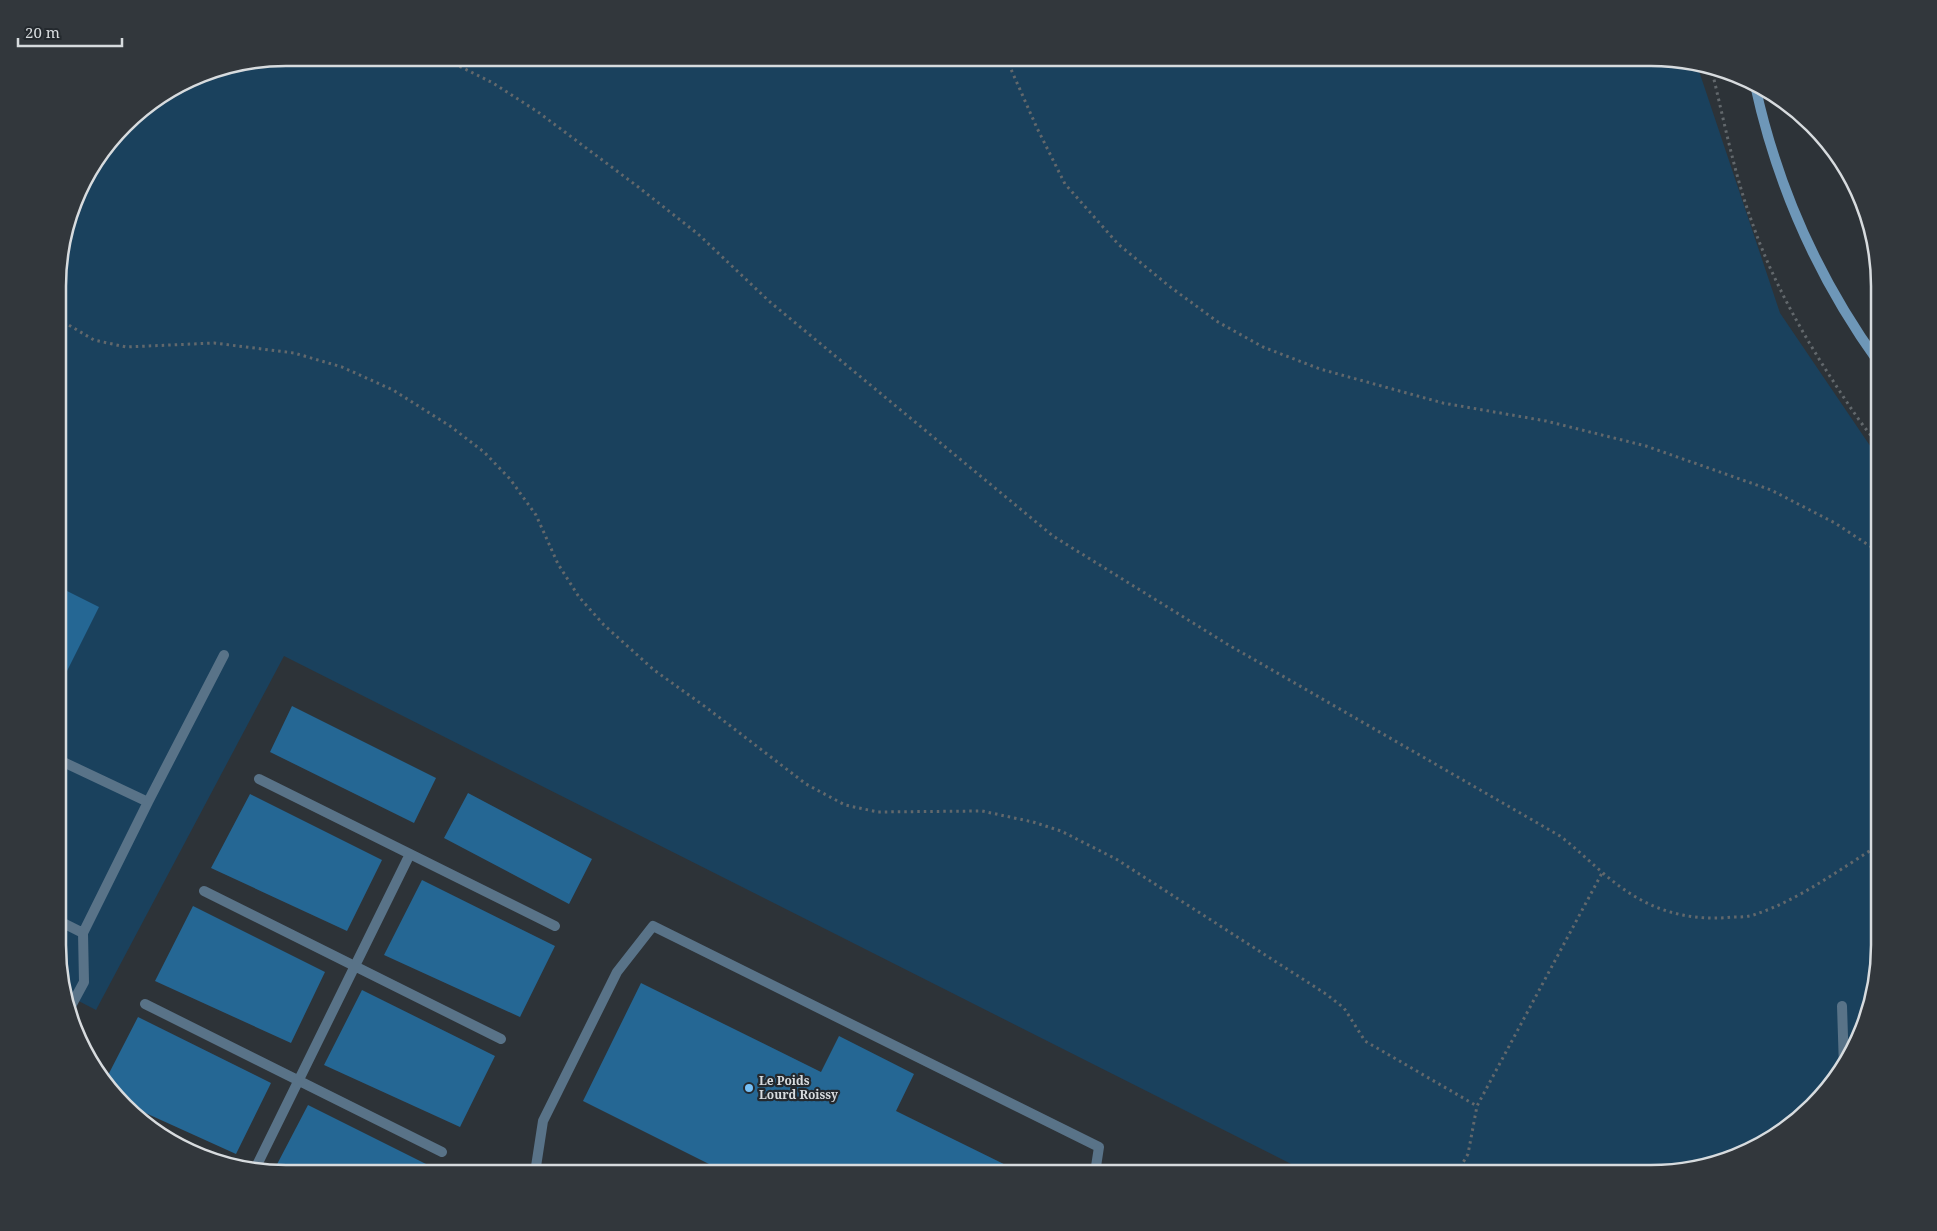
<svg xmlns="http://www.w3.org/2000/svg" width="1937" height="1231" viewBox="0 0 1937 1231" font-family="'Noto Serif',serif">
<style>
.green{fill:#1a415d}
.building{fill:#256794}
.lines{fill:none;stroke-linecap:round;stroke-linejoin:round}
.path{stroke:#62686c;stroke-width:3;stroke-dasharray:2.5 4;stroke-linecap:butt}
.lane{stroke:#597388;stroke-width:10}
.secondary{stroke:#6e97b8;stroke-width:10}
.poi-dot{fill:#76c0f7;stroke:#24292e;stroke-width:2}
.labels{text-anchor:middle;stroke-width:4.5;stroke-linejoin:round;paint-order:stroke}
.poi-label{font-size:12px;font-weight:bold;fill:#d7dbde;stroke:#24292e;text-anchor:start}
.rim{fill:none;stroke:#d7dbde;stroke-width:2.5}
</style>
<rect width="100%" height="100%" fill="#2d3338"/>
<path class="green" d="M 286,58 L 1651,58 L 1697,65 L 1780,313 L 1879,459 L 1879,960 L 1867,1018 L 1841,1072 L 1765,1143 L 1666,1173 L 1309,1173 L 284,656 L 96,1010 L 67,995 L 59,975 L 59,256 L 81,185 L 135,114 L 199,75 Z"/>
<path class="building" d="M 59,587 L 99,607 L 59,687 Z
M 292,706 L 436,778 L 414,823 L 270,752 Z
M 468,793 L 592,859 L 569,904 L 444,838 Z
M 250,794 L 382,860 L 347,931 L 211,868 Z
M 422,880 L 555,946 L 520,1017 L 384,955 Z
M 193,906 L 325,972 L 291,1043 L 155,981 Z
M 641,983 L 821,1072 L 839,1036 L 914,1074 L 896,1111 L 1022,1173 L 727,1173 L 583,1101 Z
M 362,990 L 495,1056 L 460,1127 L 324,1065 Z
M 138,1017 L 271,1083 L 236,1154 L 130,1106 L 105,1081 Z
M 308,1105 L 440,1171 L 439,1173 L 286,1173 L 273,1172 Z"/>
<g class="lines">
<path class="path" d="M 435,58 L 457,65 L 493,83 L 538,112 L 637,186 L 698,234 L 770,302 L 1053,536 L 1227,644 L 1560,836 C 1585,855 1605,878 1631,894 C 1662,914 1697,921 1733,917 C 1741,917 1749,917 1756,914 C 1797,901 1842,868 1879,845
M 1006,58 L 1037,128 L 1065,184 L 1118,244 L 1169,286 L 1218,322 L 1263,347 L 1320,369 L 1443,403 L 1546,421 L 1646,446 L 1771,490 L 1835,523 L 1879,552
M 1711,67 C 1724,120 1734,174 1753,225 C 1773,282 1804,337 1837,387 C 1850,407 1863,427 1879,445
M 59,317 L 67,324 L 94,340 L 126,347 L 214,343 L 294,353 L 342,367 L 393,390 L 450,426 L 484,452 L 510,479 L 536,515 L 558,564 L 579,597 L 604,625 L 654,670 L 707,708 L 806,784 L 845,805 L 878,812 L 982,811 L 1033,822 L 1061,831 L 1116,859 L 1326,994 L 1344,1008 L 1365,1041 L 1477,1106
M 1457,1173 L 1468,1154 L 1477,1106 L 1602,873"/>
<path class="lane" d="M 59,760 L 148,802 L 83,933
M 259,779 L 555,926
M 148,802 L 224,655
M 204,891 L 501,1039
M 59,921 L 83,933 L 84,982 L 71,1006
M 145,1004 L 442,1152
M 1842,1006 L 1844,1067
M 255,1169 L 410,854
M 535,1173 L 543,1121 L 617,972 L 653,926 L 1099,1147 L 1095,1173"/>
<path class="secondary" d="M 1755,85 C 1777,186 1819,280 1879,363"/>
</g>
<circle class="poi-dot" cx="749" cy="1088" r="5"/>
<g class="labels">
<g class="poi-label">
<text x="759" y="1085">Le Poids<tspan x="759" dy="14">Lourd Roissy</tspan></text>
</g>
</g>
<path d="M0 0H1937V1231H0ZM286 66H1651A220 220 0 0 1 1871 286V945A220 220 0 0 1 1651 1165H286A220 220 0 0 1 66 945V286A220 220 0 0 1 286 66Z" fill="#32373c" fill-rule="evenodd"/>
<path class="rim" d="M286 66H1651A220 220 0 0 1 1871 286V945A220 220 0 0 1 1651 1165H286A220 220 0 0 1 66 945V286A220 220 0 0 1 286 66Z"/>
<path d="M18 38v8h104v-8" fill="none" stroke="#d7dbde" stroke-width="2.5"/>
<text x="25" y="38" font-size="15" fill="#d7dbde" stroke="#24292e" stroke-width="4" paint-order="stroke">20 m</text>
</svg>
